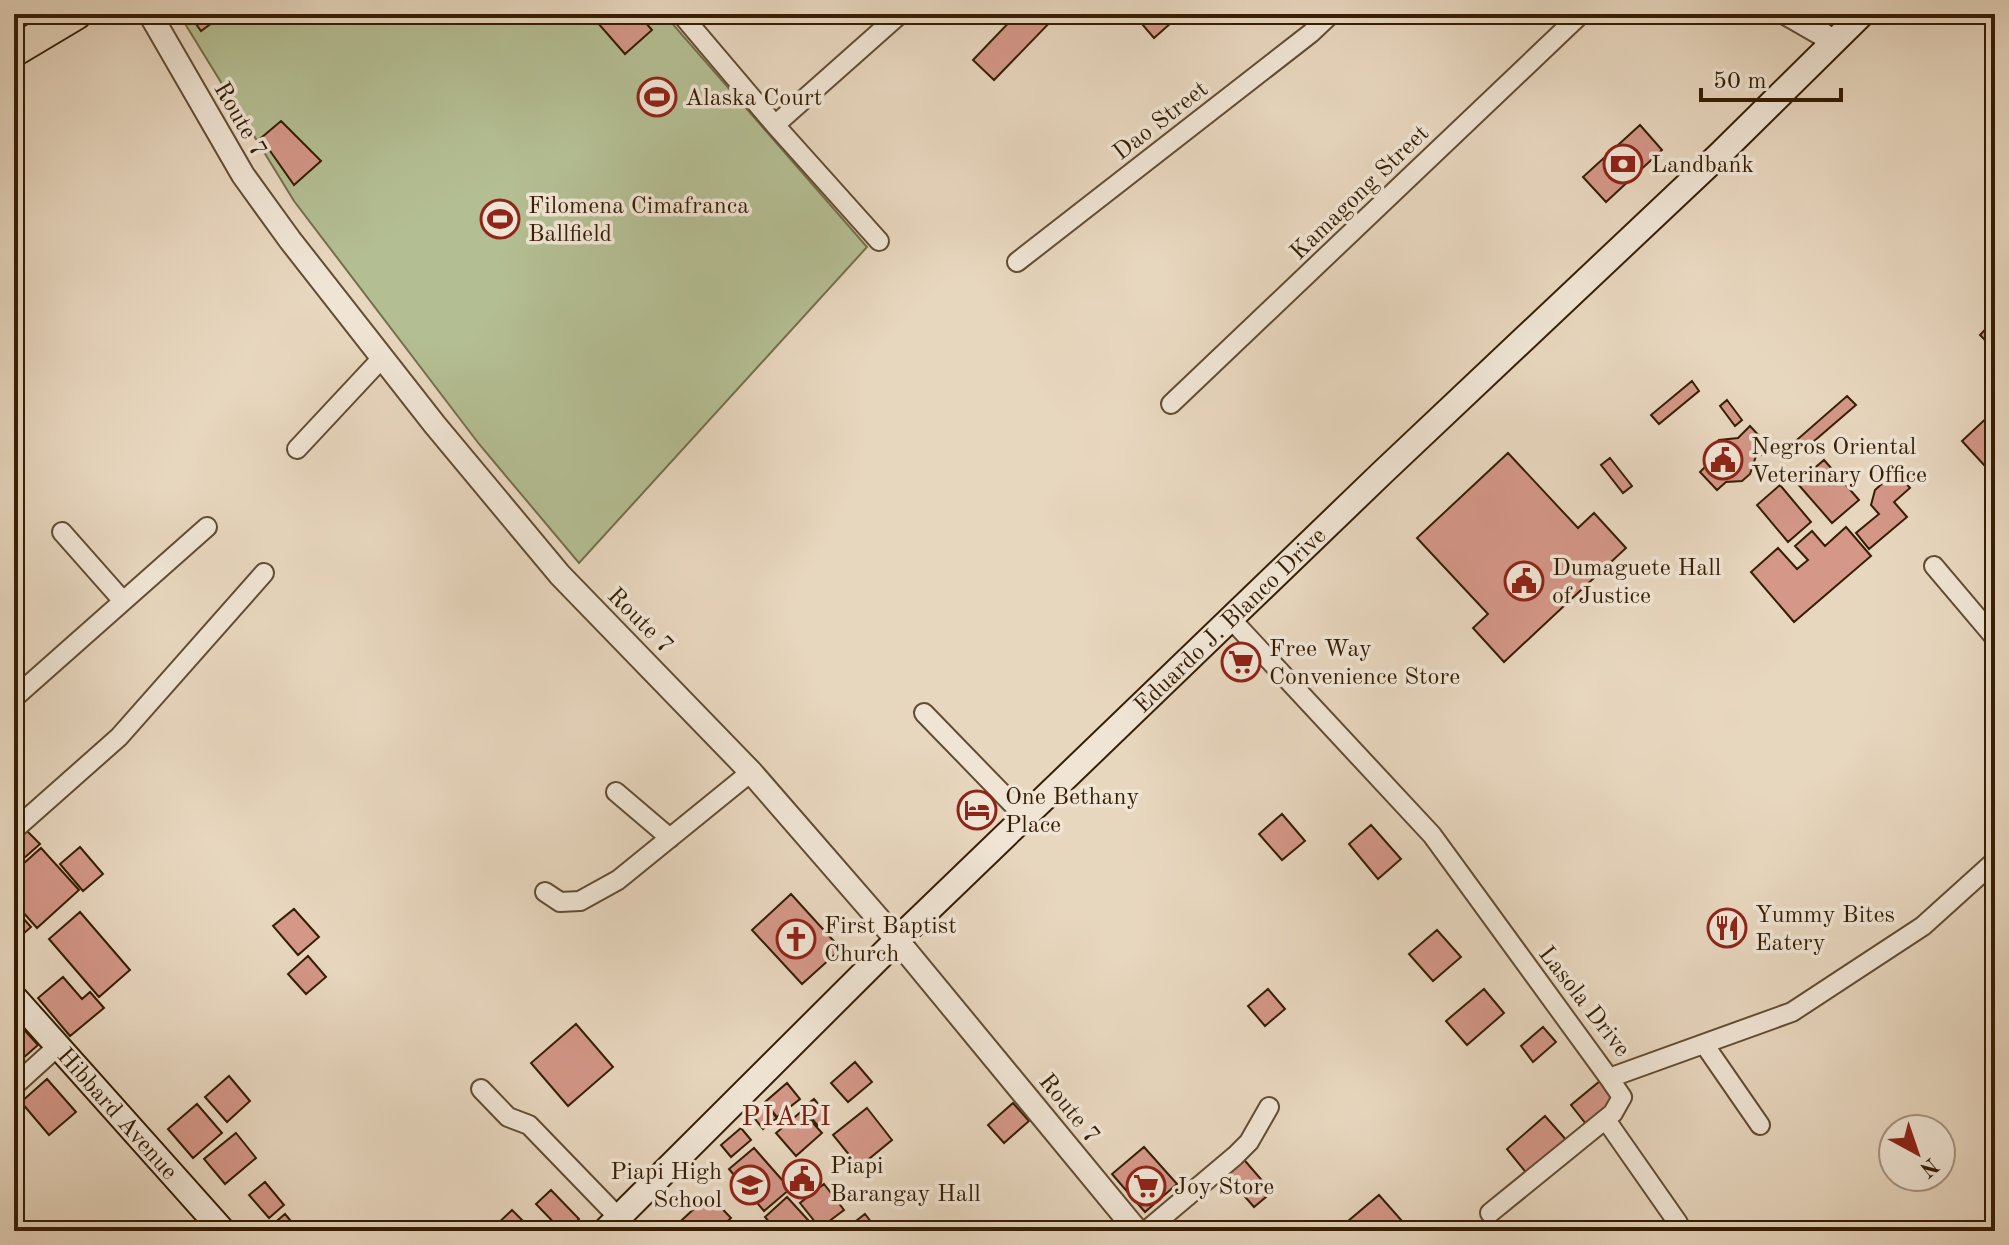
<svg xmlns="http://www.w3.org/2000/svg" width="2009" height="1245" viewBox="0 0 2009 1245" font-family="'Old Standard TT',serif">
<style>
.green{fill:#b4be93;stroke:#756e4c;stroke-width:2}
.building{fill:#d49788;stroke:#361e04;stroke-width:2}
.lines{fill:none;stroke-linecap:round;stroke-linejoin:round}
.minor-casing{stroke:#624c33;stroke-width:22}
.tertiary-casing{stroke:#624c33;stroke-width:26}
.secondary-casing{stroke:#361e04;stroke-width:28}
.trunk-casing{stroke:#361e04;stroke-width:34}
.minor{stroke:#f0e5d5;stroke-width:18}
.tertiary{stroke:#f0e5d5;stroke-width:22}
.secondary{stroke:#f0e5d5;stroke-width:24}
.trunk{stroke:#e8d7bf;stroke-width:30}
.labels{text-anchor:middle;stroke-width:7;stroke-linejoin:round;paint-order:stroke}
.poi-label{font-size:24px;fill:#361e04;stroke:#f0e5d5;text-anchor:start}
.street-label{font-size:24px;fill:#361e04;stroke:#f0e5d5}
.quarter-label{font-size:28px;letter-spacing:2px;fill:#7a1f14;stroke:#f0e5d5}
</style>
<rect width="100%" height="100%" fill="#e8d7bf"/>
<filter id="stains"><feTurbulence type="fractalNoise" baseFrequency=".0025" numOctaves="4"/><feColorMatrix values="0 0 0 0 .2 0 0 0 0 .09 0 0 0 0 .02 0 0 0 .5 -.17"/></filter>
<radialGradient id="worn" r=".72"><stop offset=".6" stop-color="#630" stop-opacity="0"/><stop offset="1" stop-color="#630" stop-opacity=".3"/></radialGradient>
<path class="green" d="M 179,14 L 664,14 L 867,247 L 579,563 L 479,444 L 294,201 Z"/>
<path class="building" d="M 189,14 L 224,14 L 201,31 Z
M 590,14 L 638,14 L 652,30 L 625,54 Z
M 1017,14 L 1058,14 L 994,80 L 973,60 Z
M 1139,14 L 1163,14 L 1171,23 L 1154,38 L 1136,17 Z
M 281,121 L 321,161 L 294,185 L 261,138 Z
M 1640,125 L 1662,150 L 1606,202 L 1583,177 Z
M 1995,319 L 1995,350 L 1980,335 Z
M 1692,381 L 1699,391 L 1659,424 L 1651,415 Z
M 1847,396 L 1856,405 L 1799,454 L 1791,445 Z
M 1727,400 L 1742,420 L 1735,426 L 1720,406 Z
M 1995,410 L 1995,457 L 1985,466 L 1962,441 Z
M 1750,426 L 1764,441 L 1760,444 L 1767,451 L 1760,456 L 1757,453 L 1750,474 L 1742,481 L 1726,482 L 1717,490 L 1700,472 L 1705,467 L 1713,445 L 1719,440 L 1738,438 Z
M 1508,453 L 1578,528 L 1594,513 L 1626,548 L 1504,662 L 1473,628 L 1488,614 L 1417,538 Z
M 1610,458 L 1632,486 L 1623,493 L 1601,465 Z
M 1824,460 L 1859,500 L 1832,523 L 1797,483 Z
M 1896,471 L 1910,488 L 1894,502 L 1907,517 L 1869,549 L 1856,533 L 1879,514 L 1871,505 L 1875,490 Z
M 1780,485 L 1811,522 L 1788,542 L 1757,505 Z
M 1846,527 L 1871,556 L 1794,622 L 1751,572 L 1778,548 L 1797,569 L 1808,560 L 1795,546 L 1812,531 L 1825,546 Z
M 1282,814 L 1305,841 L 1282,860 L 1259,834 Z
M 1371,825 L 1401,859 L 1378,879 L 1349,844 Z
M 27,831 L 40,844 L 14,867 L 14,842 Z
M 80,847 L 103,874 L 83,891 L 60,864 Z
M 41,848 L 79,890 L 37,928 L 14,902 L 14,872 Z
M 791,894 L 841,949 L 802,984 L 752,930 Z
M 14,908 L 31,927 L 14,942 Z
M 294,909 L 319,937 L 298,955 L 273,926 Z
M 80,912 L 130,970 L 99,997 L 49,939 Z
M 1437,930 L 1461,957 L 1433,981 L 1409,954 Z
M 308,956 L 326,977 L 306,994 L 288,974 Z
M 63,977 L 82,999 L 90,992 L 104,1008 L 70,1036 L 38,998 Z
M 1268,989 L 1285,1009 L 1265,1026 L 1248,1006 Z
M 1484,989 L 1504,1013 L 1467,1045 L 1446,1021 Z
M 19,1024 L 38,1045 L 14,1066 L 14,1029 Z
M 576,1024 L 613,1067 L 568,1106 L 531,1063 Z
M 1543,1027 L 1556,1042 L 1533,1062 L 1521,1046 Z
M 855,1062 L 872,1082 L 848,1102 L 831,1083 Z
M 229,1076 L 250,1101 L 227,1122 L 205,1097 Z
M 47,1079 L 76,1112 L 49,1135 L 21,1102 Z
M 1600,1081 L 1615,1100 L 1586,1124 L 1571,1105 Z
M 787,1083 L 800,1099 L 777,1117 L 765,1102 Z
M 814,1099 L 829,1117 L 818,1126 L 803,1108 Z
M 1013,1103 L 1029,1121 L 1004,1143 L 988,1125 Z
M 197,1104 L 222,1133 L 193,1158 L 168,1129 Z
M 765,1104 L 777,1118 L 763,1129 L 752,1115 Z
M 867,1108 L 892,1140 L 859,1167 L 833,1135 Z
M 802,1111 L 822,1133 L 796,1156 L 776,1133 Z
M 1545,1116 L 1568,1142 L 1528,1175 L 1507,1149 Z
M 741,1128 L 751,1140 L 731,1157 L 721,1145 Z
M 236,1133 L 256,1158 L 225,1184 L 204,1159 Z
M 1144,1147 L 1177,1184 L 1145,1212 L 1112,1174 Z
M 754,1148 L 790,1189 L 764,1211 L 729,1169 Z
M 1240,1155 L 1272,1192 L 1254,1207 L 1222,1170 Z
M 804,1162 L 819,1180 L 801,1196 L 785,1178 Z
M 265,1182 L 284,1205 L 269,1218 L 249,1195 Z
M 824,1184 L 844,1210 L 820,1228 L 800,1203 Z
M 551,1190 L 579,1219 L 566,1231 L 562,1231 L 536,1204 Z
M 709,1195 L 731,1218 L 717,1231 L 670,1231 Z
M 1379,1195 L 1410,1230 L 1344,1231 L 1341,1227 Z
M 787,1197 L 808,1220 L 795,1231 L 777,1231 L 765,1217 Z
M 512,1210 L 529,1227 L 525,1231 L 490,1231 Z
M 285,1214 L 299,1231 L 265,1231 Z
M 865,1214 L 878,1231 L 843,1231 Z"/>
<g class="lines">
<g class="minor-casing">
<path id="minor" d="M 681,14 L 775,125 L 879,241
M 775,125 L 900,14
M 1017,262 L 1311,33 L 1331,14
M 1171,404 L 1581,14
M 297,449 L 382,358
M 62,532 L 123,601
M 1934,566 L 1995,638
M 1231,619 L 1432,835 L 1609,1078 L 1792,1012 L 1923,926 L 1995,861
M 14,698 L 207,527
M 924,713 L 1025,817
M 616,792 L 670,838
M 14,830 L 119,737 L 264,573
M 545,892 L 560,902 L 580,901 L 618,880 L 751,772
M 1704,1044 L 1760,1125
M 14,1086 L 57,1047
M 481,1089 L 508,1117 L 529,1125 L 618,1217
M 1606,1120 L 1678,1223
M 1490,1213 L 1613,1113 L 1622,1097 L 1609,1078
M 1146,1231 L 1235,1156 L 1249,1142 L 1269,1107"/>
</g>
<g class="tertiary-casing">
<path id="tertiary" d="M 150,14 L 243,175 L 290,240 L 435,425 L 560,575 L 751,772 L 897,940 L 1137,1231
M 1787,14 L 1834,41"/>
</g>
<g class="secondary-casing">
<g id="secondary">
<path id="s1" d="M 14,997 L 223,1231"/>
<path id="s2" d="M 605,1231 L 897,940 L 1383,472 L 1718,156 L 1862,14"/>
</g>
</g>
<g class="trunk-casing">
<path id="trunk" d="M 14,51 L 76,14"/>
</g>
<use href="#minor" class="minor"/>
<use href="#tertiary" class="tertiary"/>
<use href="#secondary" class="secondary"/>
<use href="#trunk" class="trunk"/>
</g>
<defs>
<g id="stadium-ring" transform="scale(2)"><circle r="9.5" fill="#f0e5d5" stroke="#8f2418" stroke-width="1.5"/><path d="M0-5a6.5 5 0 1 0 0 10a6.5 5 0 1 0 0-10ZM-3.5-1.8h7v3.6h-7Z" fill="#8f2418"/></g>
<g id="bank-ring" transform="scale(2)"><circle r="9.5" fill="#f0e5d5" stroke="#8f2418" stroke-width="1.5"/><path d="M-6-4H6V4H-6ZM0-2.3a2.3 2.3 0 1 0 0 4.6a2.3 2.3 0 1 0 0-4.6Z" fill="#8f2418"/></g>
<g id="civic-ring" transform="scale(2)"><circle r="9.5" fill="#f0e5d5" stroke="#8f2418" stroke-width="1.5"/><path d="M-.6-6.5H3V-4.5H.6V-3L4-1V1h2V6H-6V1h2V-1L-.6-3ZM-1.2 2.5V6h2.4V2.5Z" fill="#8f2418"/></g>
<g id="supermarket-ring" transform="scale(2)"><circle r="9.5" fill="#f0e5d5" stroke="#8f2418" stroke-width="1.5"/><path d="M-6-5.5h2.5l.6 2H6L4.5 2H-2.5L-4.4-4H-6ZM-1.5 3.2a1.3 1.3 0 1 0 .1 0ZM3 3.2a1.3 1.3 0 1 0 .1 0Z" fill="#8f2418"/></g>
<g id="hotel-ring" transform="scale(2)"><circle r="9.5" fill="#f0e5d5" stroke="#8f2418" stroke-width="1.5"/><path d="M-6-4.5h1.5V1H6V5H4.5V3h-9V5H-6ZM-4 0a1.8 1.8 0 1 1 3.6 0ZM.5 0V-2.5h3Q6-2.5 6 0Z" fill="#8f2418"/></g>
<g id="restaurant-ring" transform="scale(2)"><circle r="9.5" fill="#f0e5d5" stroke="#8f2418" stroke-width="1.5"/><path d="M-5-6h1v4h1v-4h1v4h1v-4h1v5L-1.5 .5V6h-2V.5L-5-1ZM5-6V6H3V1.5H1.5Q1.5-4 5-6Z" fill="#8f2418"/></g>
<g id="church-ring" transform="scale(2)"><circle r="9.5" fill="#f0e5d5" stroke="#8f2418" stroke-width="1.5"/><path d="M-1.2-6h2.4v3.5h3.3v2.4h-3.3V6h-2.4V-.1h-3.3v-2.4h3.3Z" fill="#8f2418"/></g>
<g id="school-ring" transform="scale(2)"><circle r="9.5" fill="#f0e5d5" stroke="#8f2418" stroke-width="1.5"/><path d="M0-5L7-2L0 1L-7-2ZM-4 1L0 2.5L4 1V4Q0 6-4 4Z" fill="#8f2418"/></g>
</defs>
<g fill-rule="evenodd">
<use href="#stadium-ring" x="657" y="97"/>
<use href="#bank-ring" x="1623" y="164"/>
<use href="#stadium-ring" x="500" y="219"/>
<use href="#civic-ring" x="1723" y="460"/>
<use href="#civic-ring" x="1524" y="581"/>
<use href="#supermarket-ring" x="1241" y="662"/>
<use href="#hotel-ring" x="977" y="810"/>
<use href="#restaurant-ring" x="1727" y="928"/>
<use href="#church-ring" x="796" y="939"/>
<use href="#civic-ring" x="802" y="1179"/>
<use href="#school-ring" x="750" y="1185"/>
<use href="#supermarket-ring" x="1146" y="1186"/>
</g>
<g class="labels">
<g class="poi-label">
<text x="685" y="105">Alaska Court</text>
<text x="1651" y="172">Landbank</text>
<text x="528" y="213">Filomena Cimafranca<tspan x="528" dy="28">Ballfield</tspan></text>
<text x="1751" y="454">Negros Oriental<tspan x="1751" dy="28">Veterinary Office</tspan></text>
<text x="1552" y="575">Dumaguete Hall<tspan x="1552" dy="28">of Justice</tspan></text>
<text x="1269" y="656">Free Way<tspan x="1269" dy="28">Convenience Store</tspan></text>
<text x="1005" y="804">One Bethany<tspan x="1005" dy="28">Place</tspan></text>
<text x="1755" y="922">Yummy Bites<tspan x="1755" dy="28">Eatery</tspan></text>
<text x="824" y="933">First Baptist<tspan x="824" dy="28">Church</tspan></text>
<text x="830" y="1173">Piapi<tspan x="830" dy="28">Barangay Hall</tspan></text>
<text x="722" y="1179" text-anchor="end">Piapi High<tspan x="722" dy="28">School</tspan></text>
<text x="1174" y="1194">Joy Store</text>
</g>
<g class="street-label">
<text transform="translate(241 119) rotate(60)" y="8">Route 7</text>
<text transform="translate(1160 120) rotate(-38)" y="8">Dao Street</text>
<text transform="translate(1359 192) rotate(-44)" y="8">Kamagong Street</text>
<text dy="8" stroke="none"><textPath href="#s2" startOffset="874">Eduardo J. Blanco Drive</textPath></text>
<text transform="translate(641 620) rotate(45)" y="8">Route 7</text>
<text transform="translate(1585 1001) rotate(52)" y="8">Lasola Drive</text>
<text transform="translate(1070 1108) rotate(51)" y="8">Route 7</text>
<text dy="8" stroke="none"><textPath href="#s1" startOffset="156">Hibbard Avenue</textPath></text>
</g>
<g class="quarter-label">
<text x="787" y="1125">PIAPI</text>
</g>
</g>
<rect width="2009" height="1245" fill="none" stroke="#e8d7bf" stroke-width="48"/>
<rect x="16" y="16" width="1977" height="1213" fill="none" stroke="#361e04" stroke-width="4"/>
<rect x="24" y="24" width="1961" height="1197" fill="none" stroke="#361e04" stroke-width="2"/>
<g transform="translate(1917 1153) rotate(140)"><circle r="38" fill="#f0e5d5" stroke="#a69581" stroke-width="2"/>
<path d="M0-6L14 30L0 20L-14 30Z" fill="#8f2418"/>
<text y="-12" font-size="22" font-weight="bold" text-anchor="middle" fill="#361e04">N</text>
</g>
<path d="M1701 88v12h140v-12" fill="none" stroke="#361e04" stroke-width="4"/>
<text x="1713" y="88" font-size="24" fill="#361e04" stroke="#f0e5d5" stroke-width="6" paint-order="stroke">50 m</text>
<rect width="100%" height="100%" filter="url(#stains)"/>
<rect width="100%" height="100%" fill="url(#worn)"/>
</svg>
